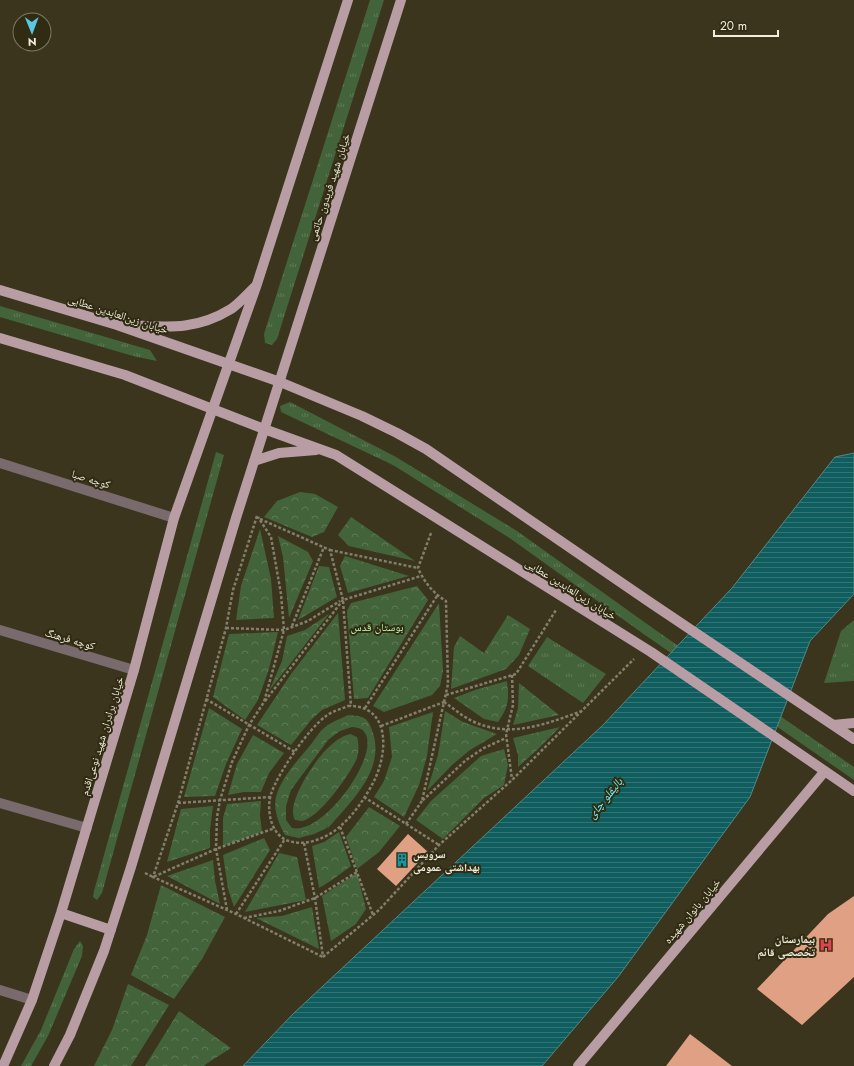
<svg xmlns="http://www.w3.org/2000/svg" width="854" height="1066" viewBox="0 0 854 1066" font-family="Jost,'Noto Naskh Arabic',sans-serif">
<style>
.grass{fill:url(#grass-tufts)}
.forest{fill:url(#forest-crowns);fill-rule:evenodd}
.water{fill:url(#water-rules);stroke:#538885}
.building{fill:#e0a083}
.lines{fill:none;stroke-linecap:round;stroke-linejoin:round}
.path{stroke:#837f6a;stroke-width:2.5;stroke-dasharray:3 2;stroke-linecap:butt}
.minor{stroke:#786a6d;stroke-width:10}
.major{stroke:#b99da4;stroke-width:10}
.labels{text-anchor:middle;stroke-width:4;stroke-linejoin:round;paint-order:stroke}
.street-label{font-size:11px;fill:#f1eedf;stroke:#302b12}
.park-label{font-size:11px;fill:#baf6ab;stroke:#302b12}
.poi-label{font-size:11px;font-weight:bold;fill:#f1eedf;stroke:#302b12;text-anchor:start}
.water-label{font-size:12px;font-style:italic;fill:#71f6f8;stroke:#302b12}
</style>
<defs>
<pattern id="grass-tufts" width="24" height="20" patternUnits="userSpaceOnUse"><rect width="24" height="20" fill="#43643b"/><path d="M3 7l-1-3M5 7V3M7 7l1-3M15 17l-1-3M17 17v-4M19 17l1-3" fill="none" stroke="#5f7a57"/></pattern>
<pattern id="forest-crowns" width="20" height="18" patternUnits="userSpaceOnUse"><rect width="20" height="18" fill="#43643b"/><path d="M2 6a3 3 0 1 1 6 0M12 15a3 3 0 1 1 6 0" fill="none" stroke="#5f7a57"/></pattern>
<pattern id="water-rules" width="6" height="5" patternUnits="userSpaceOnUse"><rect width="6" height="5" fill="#0f5d5e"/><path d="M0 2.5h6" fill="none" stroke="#327575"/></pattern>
</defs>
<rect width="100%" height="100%" fill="#3a351c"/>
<path class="grass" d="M 370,0 L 384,0 L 277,339 L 272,345 L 265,343 L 264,334 Z
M 0,306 L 150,350 L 157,361 L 133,356 L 0,317 Z
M 290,402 L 396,457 L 517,531 L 654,629 L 854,767 L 854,780 L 645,635 L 511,539 L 393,465 L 281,412 L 280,406 Z
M 216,452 L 224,455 L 102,893 L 97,900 L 93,897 L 94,891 Z
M 854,620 L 854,681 L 824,683 L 841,631 Z
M 547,637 L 606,674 L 583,703 L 528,666 Z
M 80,941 L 83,946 L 82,956 L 48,1036 L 31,1066 L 21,1066 L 41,1030 L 74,949 Z"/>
<path class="forest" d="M 300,492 L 315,494 L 338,507 L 324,532 L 312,537 L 264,517 L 277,501 Z
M 351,517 L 415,561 L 349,546 L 338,535 Z
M 260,529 L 271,579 L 274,618 L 236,620 L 241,586 Z
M 278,536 L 308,552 L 313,561 L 289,618 L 283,557 Z
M 345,556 L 409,576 L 348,593 L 340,566 Z
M 319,566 L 329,567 L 337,597 L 298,620 Z
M 417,586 L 428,600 L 368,698 L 354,699 L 347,611 L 351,603 Z
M 439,603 L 443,671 L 440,686 L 432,695 L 384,712 L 373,706 Z
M 338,613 L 345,700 L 322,710 L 311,720 L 291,745 L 257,725 L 291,674 Z
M 329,614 L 269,691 L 282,661 L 287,636 L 305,630 Z
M 508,615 L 530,629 L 519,655 L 506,669 L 451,689 L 454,647 L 460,636 L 484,653 Z
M 278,632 L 269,669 L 258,700 L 245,720 L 213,697 L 229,634 Z
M 507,681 C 509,700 509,706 498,722 L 484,719 L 454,698 L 475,690 Z
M 519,683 L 559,715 L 513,725 L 518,708 Z
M 209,708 L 242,729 L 226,764 L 215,796 L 184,797 Z
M 445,711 L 463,722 L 497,734 L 470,750 L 452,765 L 427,791 L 438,755 Z
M 433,712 L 427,756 L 419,785 L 404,817 L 374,797 L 384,781 L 392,757 L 389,727 Z
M 348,715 C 364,716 368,717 373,733 C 385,770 351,802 328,828 L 326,825 L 327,828 L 314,834 L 299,838 L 285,835 C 279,824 273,810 276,797 C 281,777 300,758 312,743 C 316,738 319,732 324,728 C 331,722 340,719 348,715 ZM 352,727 C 355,727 359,728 361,729 C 388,745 325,836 292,828 L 286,820 L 286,806 L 291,790 L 328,740 L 340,731 Z
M 560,727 L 537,750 L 518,767 L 518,755 L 513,738 Z
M 350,734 L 357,737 C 359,744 359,751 357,758 C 351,773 318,820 301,821 C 299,821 297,820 295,820 C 285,804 316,758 329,747 C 335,741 342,736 350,734 Z
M 253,735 L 284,753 L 269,773 L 261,792 L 244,792 L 228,795 L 237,764 Z
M 504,749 L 508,765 L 504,785 L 484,798 L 443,839 L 416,820 L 431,801 L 481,756 Z
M 261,801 L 260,815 L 262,832 L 223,846 L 223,818 L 227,804 Z
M 213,806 L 210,830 L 210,848 L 167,862 L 181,809 Z
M 369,807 L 400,826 L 379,852 L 357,869 L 346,837 Z
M 339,832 L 351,866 L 332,880 L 319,888 L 312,846 L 324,842 Z
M 264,838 L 270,850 L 234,907 L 228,889 L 223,855 Z
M 279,853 L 297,857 L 306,900 L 245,912 Z
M 213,860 L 215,881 L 220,904 L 167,876 Z
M 357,873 L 366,909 L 356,924 L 331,941 L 322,896 Z
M 161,885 L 225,917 L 202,959 L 174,999 L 131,975 L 147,935 Z
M 312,907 L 319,949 L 256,918 L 282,916 Z
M 128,984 L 169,1005 L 131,1066 L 94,1066 L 112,1030 Z
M 179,1011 L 231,1048 L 203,1066 L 145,1066 Z"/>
<path class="water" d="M 854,453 L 854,594 L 810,641 L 750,797 L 618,977 L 542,1066 L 243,1066 L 294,1013 L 603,725 L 732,588 L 835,457 Z"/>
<path class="building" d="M 408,834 L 428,852 L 396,886 L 377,869 Z
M 854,896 L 854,977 L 802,1025 L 757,989 L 828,914 Z
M 690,1034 L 732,1066 L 666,1066 Z"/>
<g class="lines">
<path class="path" d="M 257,516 L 233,590 L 226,628 L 178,803 L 153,877 L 236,914 L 323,957
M 260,519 L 330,550 L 343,600 L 421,576
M 431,533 L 418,568 C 424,582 434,594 446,601 L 448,684 L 422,801 L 466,760 L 484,748 L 506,738
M 330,550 L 418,568
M 343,601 L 351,706
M 292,626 L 324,547
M 226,628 L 284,630 L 308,621 L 340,601
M 512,675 L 513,705 L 506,734 L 512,779
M 446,695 L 516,674 L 556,610
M 206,699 L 295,752
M 265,701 L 343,600
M 444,702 C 453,708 462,716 472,721 C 510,739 546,724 582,711
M 348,706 C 390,705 388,751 375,779 C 364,801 346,827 324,837 C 313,842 301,845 289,841 C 271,836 266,810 271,794 C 278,773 308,729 326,716 C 333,711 341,709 348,706 Z
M 365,708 L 437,596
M 381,726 L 444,702
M 364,797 L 439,845
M 178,803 L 271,797
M 406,824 L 422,801
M 340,827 L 373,915
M 304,843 L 315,898 L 323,957
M 145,873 L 153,877 L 216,849 L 275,828
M 227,910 L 216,849 L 217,817 L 220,800 L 232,762 L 249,725 L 264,702 L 284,630 L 281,594 L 271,537 L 258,517
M 236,914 L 285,839
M 244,918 L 279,911 L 315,898 L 357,872
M 323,957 L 379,910 L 439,845 L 512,780 L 634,659"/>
<path class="minor" d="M 0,463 L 174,518
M 0,630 L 134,670
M 0,803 L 87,828
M 0,990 L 32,1000"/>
<path class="major" d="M 0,290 L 117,325 L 280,382 L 362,416 L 397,433 L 426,449 L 651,603 L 854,739
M 128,325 C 167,327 195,331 231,309 C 240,303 248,293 256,286
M 0,338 L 125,375 L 264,429 L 336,455 L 651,652 L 854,791
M 254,461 L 279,453 L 316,450
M 833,725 L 854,723
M 61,913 L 111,930
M 3,1066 L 32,1000 L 61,913 L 134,670 L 174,518 L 257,284 L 348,0
M 54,1066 L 70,1035 L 104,951 L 131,867 L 236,518 L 401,0
M 578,1066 L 825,771"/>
</g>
<defs>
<g id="building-bare" transform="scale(1.08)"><path d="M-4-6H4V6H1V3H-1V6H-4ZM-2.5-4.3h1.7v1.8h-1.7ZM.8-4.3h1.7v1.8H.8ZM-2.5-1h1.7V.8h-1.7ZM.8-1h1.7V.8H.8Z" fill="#0f9aa8" stroke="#302b12" stroke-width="2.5" paint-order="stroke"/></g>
<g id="hospital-bare" transform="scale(1.08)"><path d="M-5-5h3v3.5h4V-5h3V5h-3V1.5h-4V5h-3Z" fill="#e0444e" stroke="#302b12" stroke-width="2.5" paint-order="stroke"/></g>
</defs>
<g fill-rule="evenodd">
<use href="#building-bare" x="402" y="860"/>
<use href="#hospital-bare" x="826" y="945"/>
</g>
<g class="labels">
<g class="street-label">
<text transform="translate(329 187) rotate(-72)" y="4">خیابان شهید فریدون حاتمی</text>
<text transform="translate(118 314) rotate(18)" y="4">خیابان زین‌العابدین عطایی</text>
<text transform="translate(91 479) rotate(17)" y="4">کوچه صبا</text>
<text transform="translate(571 589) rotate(32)" y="4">خیابان زین‌العابدین عطایی</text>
<text transform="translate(70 639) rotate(16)" y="4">کوچه فرهنگ</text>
<text transform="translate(102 736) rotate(-73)" y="4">خیابان برادران شهید نوعی‌اقدم</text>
<text transform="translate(692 911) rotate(-50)" y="4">خیابان بانوان شهیده</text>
</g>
<g class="park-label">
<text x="377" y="631">بوستان قدس</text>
</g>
<g class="poi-label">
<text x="413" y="858">سرویس<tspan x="413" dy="13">بهداشتی عمومی</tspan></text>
<text x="815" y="943" text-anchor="end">بیمارستان<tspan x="815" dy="13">تخصصی قائم</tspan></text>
</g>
<g class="water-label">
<text transform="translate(605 798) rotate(-51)" y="4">بالیقلو چای</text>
</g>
</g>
<g transform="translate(32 32) rotate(179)"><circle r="19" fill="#302b12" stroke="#7d7964"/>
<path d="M0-3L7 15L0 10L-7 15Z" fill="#59c8e4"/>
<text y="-6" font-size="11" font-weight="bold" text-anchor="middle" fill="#f1eedf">N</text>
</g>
<path d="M714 30v6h64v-6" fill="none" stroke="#f1eedf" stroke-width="2"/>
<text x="720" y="30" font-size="12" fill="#f1eedf" stroke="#302b12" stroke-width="3" paint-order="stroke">20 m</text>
</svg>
